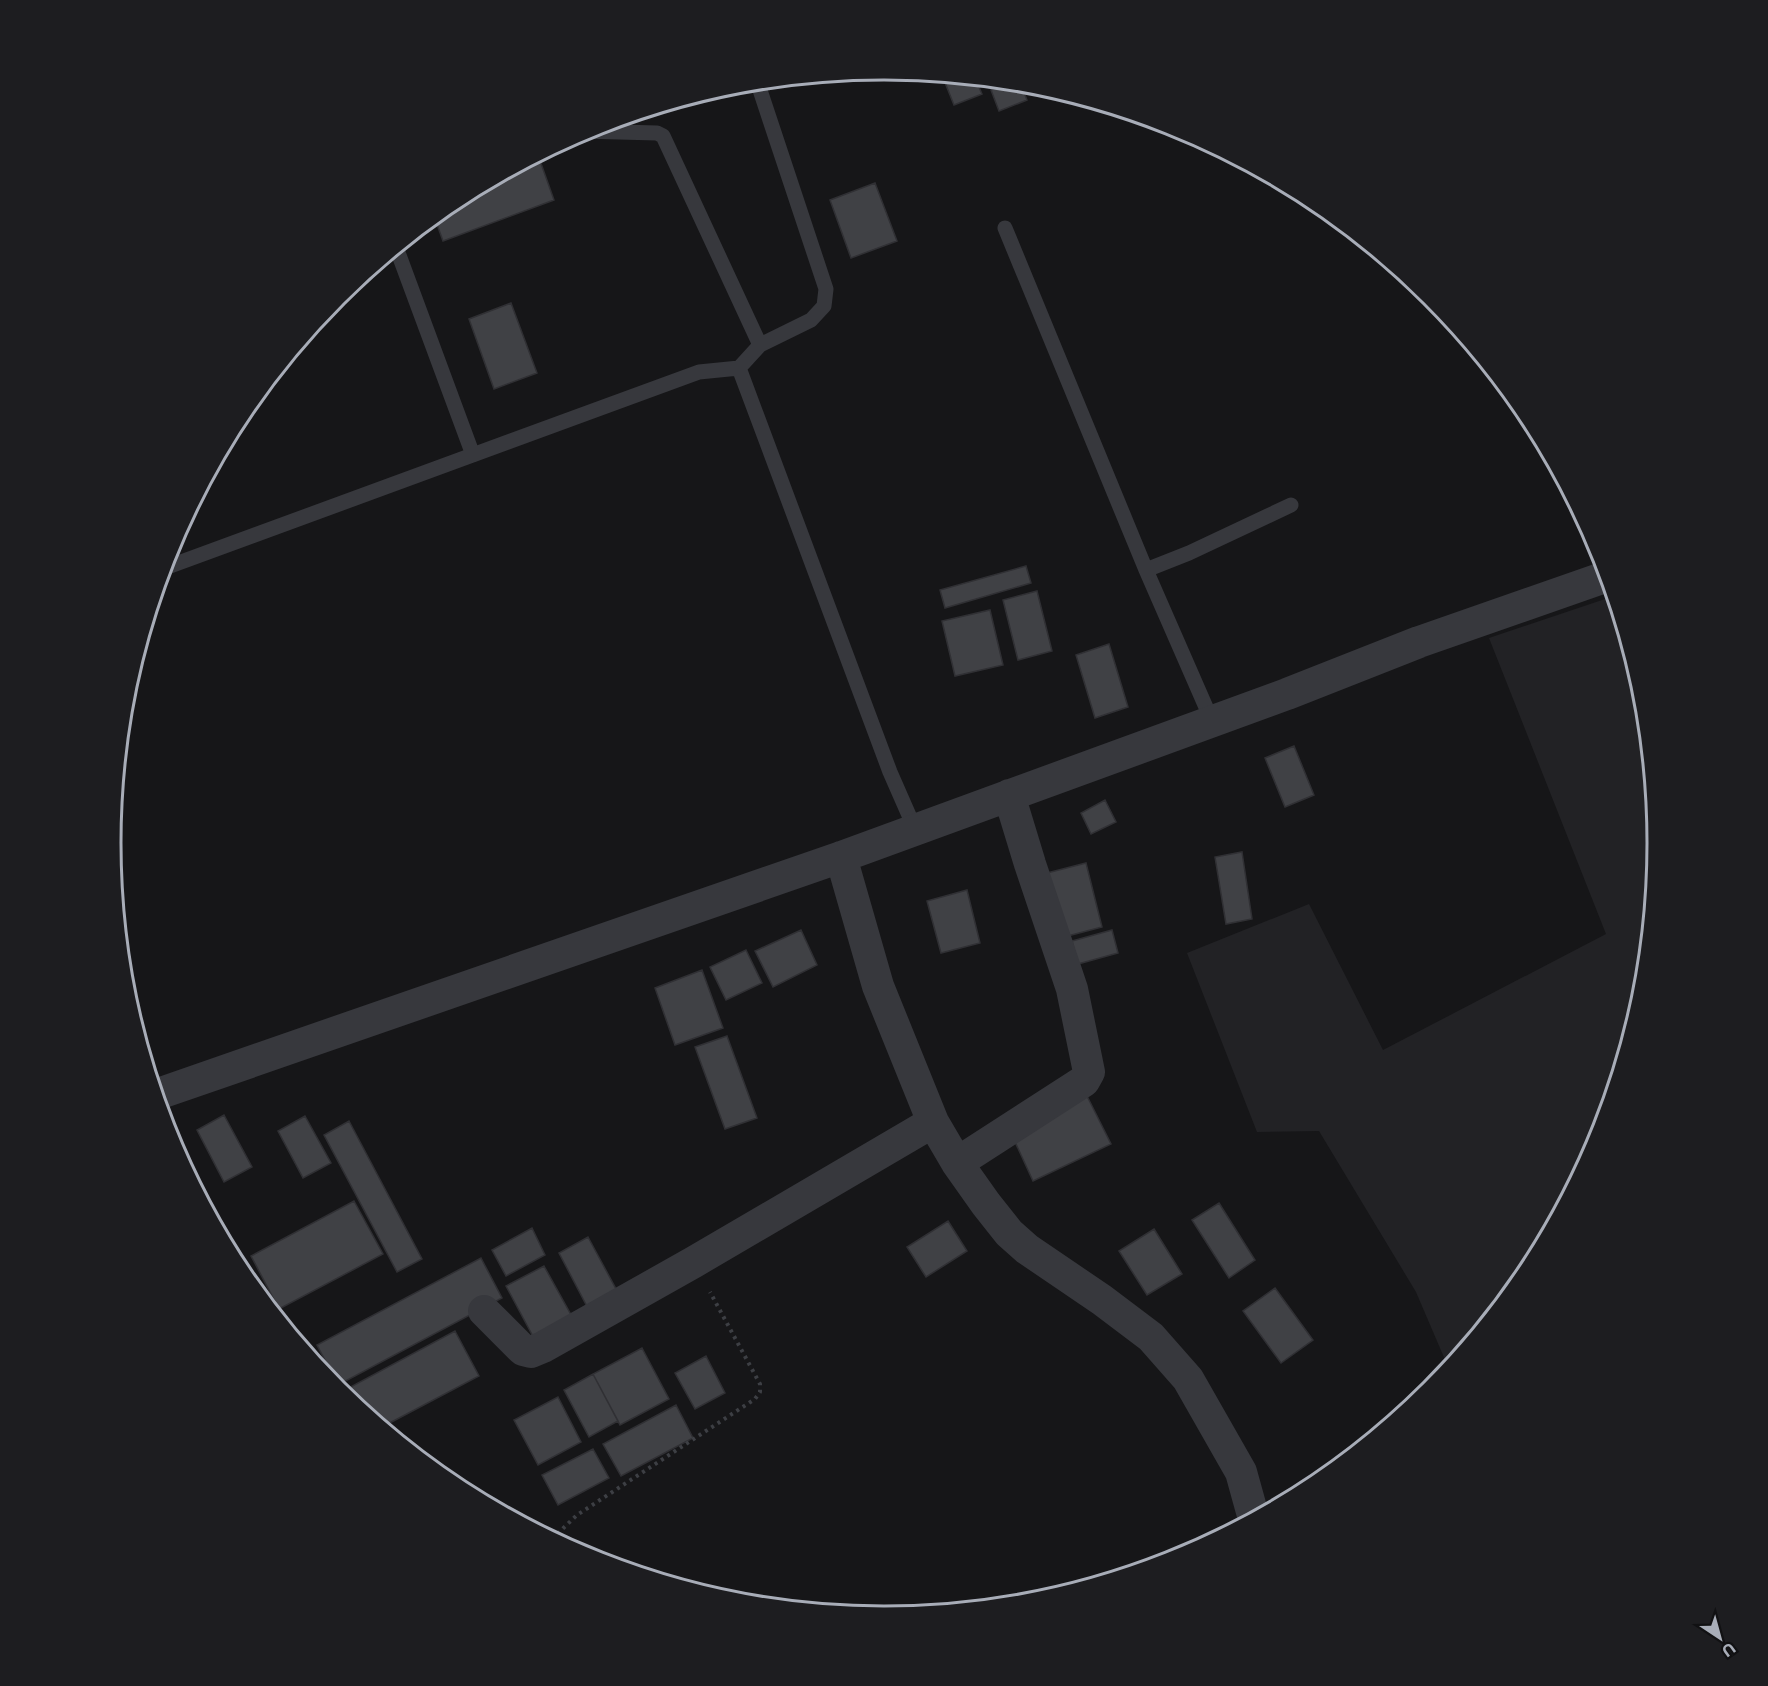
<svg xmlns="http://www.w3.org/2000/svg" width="1768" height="1686" viewBox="0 0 1768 1686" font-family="Montserrat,sans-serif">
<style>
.built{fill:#222225}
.building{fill:#404145;stroke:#303034;stroke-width:1.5}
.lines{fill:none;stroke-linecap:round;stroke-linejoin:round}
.path{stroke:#3d3f44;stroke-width:4;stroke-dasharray:3 4.5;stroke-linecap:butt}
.lane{stroke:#37383d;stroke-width:15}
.street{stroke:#37383d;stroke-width:32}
.rim{fill:none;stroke:#a8adb8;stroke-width:3}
</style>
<rect width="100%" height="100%" fill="#161618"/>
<path class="built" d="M 1614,596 L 1643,692 L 1658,843 L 1643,994 L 1599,1140 L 1527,1273 L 1449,1369 L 1416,1292 L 1319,1131 L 1257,1132 L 1187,953 L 1309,904 L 1383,1050 L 1606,934 L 1489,638 Z"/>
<path class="building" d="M 942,75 L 975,78 L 982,94 L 954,105 Z
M 1012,82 L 1020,82 L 1027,100 L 999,111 L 991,90 Z
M 538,155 L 554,200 L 443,241 L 434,216 L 454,199 Z
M 875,183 L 897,241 L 851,258 L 830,200 Z
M 511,303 L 537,373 L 494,389 L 469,319 Z
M 1026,566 L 1031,583 L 945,608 L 940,590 Z
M 1037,591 L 1052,651 L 1018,660 L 1003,600 Z
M 990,610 L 1003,665 L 955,676 L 942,621 Z
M 1109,644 L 1128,707 L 1095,718 L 1076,655 Z
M 1294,746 L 1314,795 L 1285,807 L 1265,758 Z
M 1105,800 L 1116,822 L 1091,834 L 1081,813 Z
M 1242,852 L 1252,919 L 1226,924 L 1215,857 Z
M 1086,863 L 1102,927 L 1060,938 L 1043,874 Z
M 967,890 L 980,943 L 941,953 L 927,901 Z
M 801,930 L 817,965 L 773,987 L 755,951 Z
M 1112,930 L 1118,953 L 1078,964 L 1072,941 Z
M 746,950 L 762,983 L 726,1000 L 710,967 Z
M 702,970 L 723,1028 L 675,1045 L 655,988 Z
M 727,1036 L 757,1118 L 725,1129 L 695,1047 Z
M 1086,1094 L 1111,1144 L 1033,1181 L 1010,1131 Z
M 224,1115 L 252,1167 L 224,1182 L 197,1130 Z
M 305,1116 L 331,1163 L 303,1178 L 278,1131 Z
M 349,1121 L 422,1259 L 397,1272 L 324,1135 Z
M 354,1201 L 383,1254 L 279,1309 L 251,1256 Z
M 1219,1203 L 1255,1260 L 1229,1278 L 1192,1220 Z
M 948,1221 L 967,1251 L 926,1277 L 907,1247 Z
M 532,1228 L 545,1255 L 506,1276 L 492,1250 Z
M 1154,1229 L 1182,1274 L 1147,1295 L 1119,1251 Z
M 588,1237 L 622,1300 L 592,1316 L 559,1253 Z
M 481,1258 L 502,1298 L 338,1385 L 317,1345 Z
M 544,1266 L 575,1322 L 536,1342 L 506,1286 Z
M 1275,1288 L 1313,1340 L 1281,1363 L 1243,1311 Z
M 455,1331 L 479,1376 L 382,1427 L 346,1398 L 343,1391 Z
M 642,1348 L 669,1399 L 620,1425 L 593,1374 Z
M 706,1356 L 725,1393 L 695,1409 L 675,1373 Z
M 593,1374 L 618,1421 L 589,1437 L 564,1390 Z
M 558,1397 L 581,1442 L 538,1465 L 514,1420 Z
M 676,1405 L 693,1438 L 621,1476 L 603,1444 Z
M 593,1449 L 609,1478 L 558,1505 L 542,1475 Z
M 425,1454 L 433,1469 L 419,1458 Z"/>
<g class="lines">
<path class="path" d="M 552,1539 L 577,1515 L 755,1399 L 760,1392 L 760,1384 L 710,1292"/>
<path class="lane" d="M 581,131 L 657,133 L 663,136 L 760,345
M 1005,228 L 1146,570 L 1212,721
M 396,247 L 473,455
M 739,368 L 760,345 L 811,320 L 824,306 L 826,289 L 757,81
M 162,569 L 699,372 L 739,368 L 890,772 L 915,829
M 1146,570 L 1189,553 L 1291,505"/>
<path class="street" d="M 841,857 L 878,986 L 933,1122 L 957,1163 L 986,1204 L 1009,1233 L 1027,1249 L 1102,1300 L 1151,1337 L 1188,1379 L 1241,1472 L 1254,1519
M 155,1095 L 841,857 L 1287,694 L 1419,642 L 1608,576
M 957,1163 L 1084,1081 L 1089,1072 L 1072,989 L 1030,864 L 1009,795
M 484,1311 L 523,1350 L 531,1352 L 543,1347 L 694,1262 L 933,1122"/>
</g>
<path d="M0 0H1768V1686H0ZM121 843a763 763 0 1 1 1526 0a763 763 0 1 1-1526 0Z" fill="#1d1d20" fill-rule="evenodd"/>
<path class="rim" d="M121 843a763 763 0 1 1 1526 0a763 763 0 1 1-1526 0Z"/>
<g transform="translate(1720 1638) rotate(144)" stroke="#111113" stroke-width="4.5" paint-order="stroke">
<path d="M0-4.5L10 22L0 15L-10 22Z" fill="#a8adb8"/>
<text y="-9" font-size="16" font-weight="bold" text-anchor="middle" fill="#a8adb8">U</text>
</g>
</svg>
